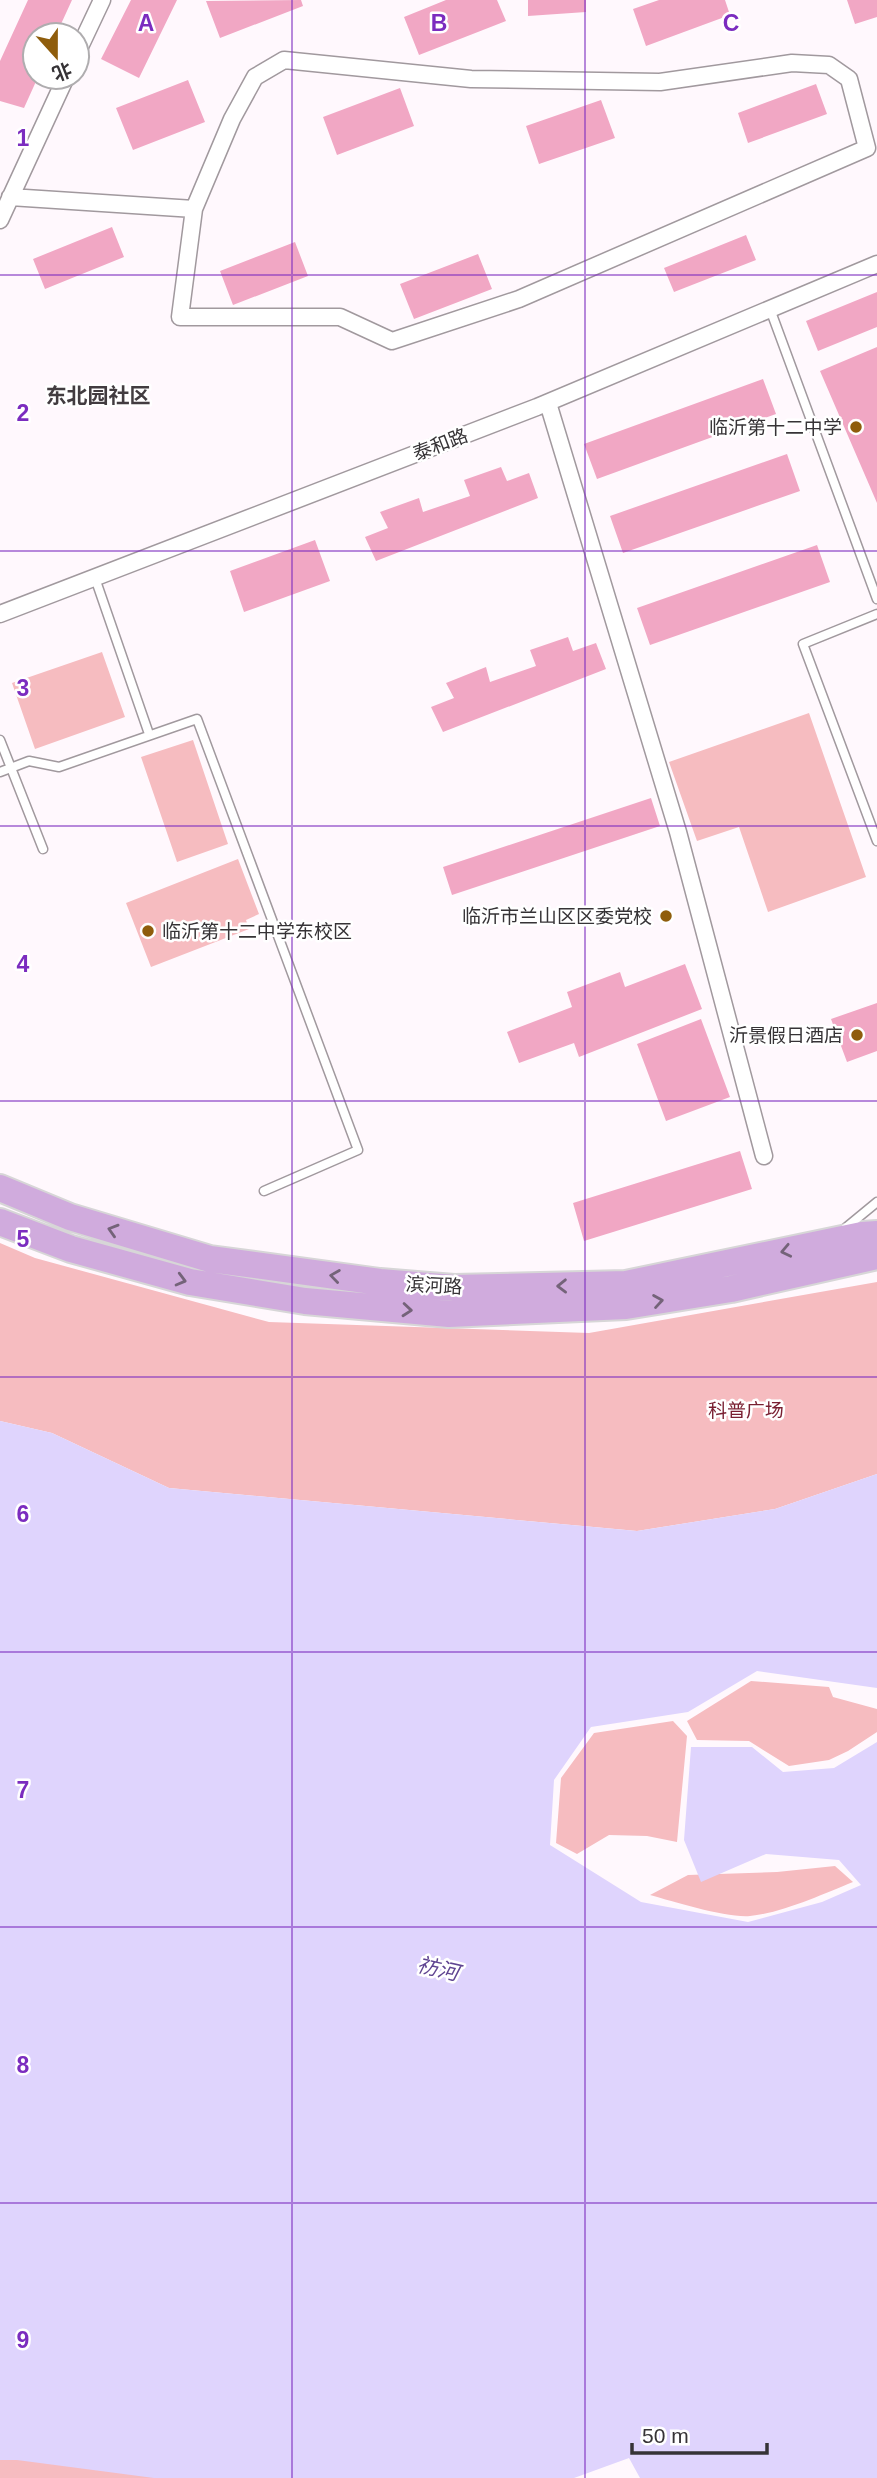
<svg xmlns="http://www.w3.org/2000/svg" width="877" height="2478" viewBox="0 0 877 2478" font-family="Arial,'Noto Sans SC',sans-serif">
<style>
.green{fill:#f6bcc0}
.water{fill:#dfd4fd}
.building{fill:#f1a7c4}
.lines{fill:none;stroke-linecap:round;stroke-linejoin:round}
.service-casing{stroke:#a1999e;stroke-width:11}
.minor-casing{stroke:#a1999e;stroke-width:19}
.primary-casing{stroke:#d7d6d7;stroke-width:30}
.service{stroke:#fff;stroke-width:8}
.minor{stroke:#fff;stroke-width:16}
.primary{stroke:#d0abdd;stroke-width:26}
.oneway{stroke:#746379}
.grid{fill:none;stroke:#7b2cbf;stroke-width:2;stroke-opacity:0.55}
.poi-dot{fill:#8f5d0c;stroke:#fff;stroke-width:2.5}
.labels{text-anchor:middle;stroke-width:5;stroke-linejoin:round;paint-order:stroke}
.poi-label{font-size:19px;fill:#363336;stroke:#fff;text-anchor:end}
.street-label{font-size:19px;fill:#363336;stroke:#fff}
.park-label{font-size:19px;fill:#791f31;stroke:#fff}
.neighbourhood-label{font-size:21px;font-weight:bold;fill:#423c40;stroke:#fff}
.water-label{font-size:21px;font-style:italic;fill:#5f4491;stroke:#fff}
.grid-label{font-size:23px;text-anchor:middle;font-weight:bold;fill:#7b2cbf;stroke:#fff;stroke-width:5;stroke-linejoin:round;paint-order:stroke}
</style>
<rect width="100%" height="100%" fill="#fff8fd"/>
<path class="green" d="M 102,652 L 125,717 L 35,749 L 12,683 Z
M 809,713 L 866,877 L 768,912 L 739,827 L 697,841 L 669,762 Z
M 193,740 L 228,844 L 177,862 L 141,757 Z
M 238,859 L 259,914 L 246,920 L 249,929 L 151,967 L 126,903 Z
M 0,1243 L 35,1258 L 269,1322 L 589,1333 L 877,1282 L 877,1474 L 775,1509 L 637,1531 L 169,1488 L 52,1433 L 0,1421 Z
M 751,1681 L 829,1687 L 833,1697 L 877,1709 L 877,1732 L 848,1751 L 829,1760 L 789,1766 L 749,1741 L 697,1740 L 687,1721 Z
M 673,1721 L 687,1736 L 677,1842 L 647,1836 L 609,1835 L 577,1854 L 556,1843 L 561,1778 L 594,1733 Z
M 835,1866 L 853,1882 C 823,1894 782,1913 750,1916 C 726,1918 675,1902 650,1895 L 688,1875 L 777,1872 Z
M 0,2455 L 222,2478 L 0,2478 Z"/>
<path class="water" d="M 0,1421 L 52,1433 L 169,1488 L 637,1531 L 775,1509 L 877,1474 L 877,1688 L 757,1671 L 688,1712 L 591,1727 L 554,1780 L 550,1845 L 641,1902 L 748,1922 L 822,1902 L 861,1885 L 839,1860 L 766,1854 L 701,1882 L 684,1840 L 691,1747 L 752,1747 L 783,1772 L 834,1768 L 877,1742 L 877,2478 L 640,2478 L 629,2458 L 574,2478 L 154,2478 L 17,2460 L 0,2460 Z"/>
<path class="building" d="M 28,0 L 72,0 L 56,35 L 35,35 L 35,77 L 38,77 L 24,108 L 0,101 L 0,61 Z
M 131,0 L 177,0 L 139,78 L 101,59 Z
M 301,0 L 303,6 L 220,38 L 206,1 Z
M 446,0 L 497,0 L 506,21 L 419,55 L 404,17 Z
M 528,0 L 586,0 L 586,12 L 528,16 Z
M 659,0 L 725,0 L 730,15 L 646,46 L 633,9 Z
M 847,0 L 877,0 L 877,17 L 855,24 Z
M 188,80 L 205,122 L 133,150 L 116,108 Z
M 816,84 L 827,114 L 748,143 L 738,113 Z
M 400,88 L 414,126 L 337,155 L 323,117 Z
M 601,100 L 615,138 L 539,164 L 526,126 Z
M 112,227 L 124,257 L 45,289 L 33,259 Z
M 746,235 L 756,260 L 674,292 L 664,268 Z
M 295,242 L 308,276 L 233,305 L 220,271 Z
M 478,254 L 492,289 L 414,319 L 400,284 Z
M 877,292 L 877,327 L 818,351 L 806,321 Z
M 877,347 L 877,503 L 820,371 Z
M 763,379 L 776,414 L 597,479 L 584,444 Z
M 787,454 L 800,491 L 623,553 L 610,516 Z
M 501,467 L 507,481 L 529,473 L 538,498 L 376,561 L 365,537 L 388,528 L 380,512 L 419,498 L 423,512 L 470,496 L 464,480 Z
M 315,540 L 330,581 L 244,612 L 230,571 Z
M 817,545 L 830,582 L 650,645 L 637,608 Z
M 568,637 L 573,651 L 596,643 L 606,669 L 443,732 L 431,707 L 454,698 L 446,683 L 486,667 L 490,682 L 536,666 L 530,650 Z
M 651,798 L 660,826 L 452,895 L 443,867 Z
M 685,964 L 702,1009 L 579,1057 L 574,1043 L 519,1063 L 507,1032 L 572,1007 L 567,992 L 620,972 L 625,987 Z
M 877,1003 L 877,1051 L 847,1062 L 831,1019 Z
M 701,1019 L 730,1097 L 666,1121 L 637,1044 Z
M 740,1151 L 752,1189 L 584,1241 L 573,1203 Z"/>
<g class="lines">
<g class="service-casing">
<path id="service" d="M 770,309 L 877,599
M 95,578 L 149,734
M 877,614 L 803,644 L 877,841
M 0,740 L 43,849
M 0,772 L 29,761 L 59,767 L 197,719 L 358,1150 L 264,1191
M 843,1230 L 877,1202"/>
</g>
<g class="minor-casing">
<path id="minor" d="M 77,53 L 102,0
M 284,60 L 471,79 L 660,82 L 792,63 L 829,65 L 849,79 L 867,148 L 519,299 L 392,341 L 340,317 L 180,317 L 194,209 L 232,119 L 255,77 Z
M 10,197 L 194,209
M 0,220 L 66,77
M 548,403 L 678,832 L 764,1156
M 0,614 L 537,407 L 877,264"/>
</g>
<g class="primary-casing">
<path id="primary" d="M 0,1188 L 70,1217 L 210,1259 L 380,1282 L 454,1288 L 626,1284 L 862,1235 L 877,1234
M 0,1222 L 71,1249 L 190,1282 L 305,1301 L 449,1314 L 626,1306 L 731,1289 L 877,1256"/>
</g>
<use href="#service" class="service"/>
<use href="#minor" class="minor"/>
<use href="#primary" class="primary"/>
</g>
<defs><path id="oneway-chevron" d="M-2-3.5L2.5 0L-2 3.5" fill="none" stroke-width="1.6" stroke-linecap="round" stroke-linejoin="round" transform="scale(1.75)"/></defs>
<g class="oneway">
<use href="#oneway-chevron" transform="translate(113 1230) rotate(-163)"/>
<use href="#oneway-chevron" transform="translate(786 1251) rotate(168)"/>
<use href="#oneway-chevron" transform="translate(335 1276) rotate(-172)"/>
<use href="#oneway-chevron" transform="translate(181 1280) rotate(15)"/>
<use href="#oneway-chevron" transform="translate(562 1286) rotate(179)"/>
<use href="#oneway-chevron" transform="translate(658 1301) rotate(-9)"/>
<use href="#oneway-chevron" transform="translate(407 1310) rotate(5)"/>
</g>
<path class="grid" d="M 292,0 L 292,2478M 585,0 L 585,2478M 0,275 L 877,275M 0,551 L 877,551M 0,826 L 877,826M 0,1101 L 877,1101M 0,1377 L 877,1377M 0,1652 L 877,1652M 0,1927 L 877,1927M 0,2203 L 877,2203"/>
<g class="poi-dot">
<circle cx="856" cy="427" r="7"/>
<circle cx="666" cy="916" r="7"/>
<circle cx="148" cy="931" r="7"/>
<circle cx="857" cy="1035" r="7"/>
</g>
<g class="labels">
<g class="poi-label">
<text x="842" y="434">临沂第十二中学</text>
<text x="652" y="923">临沂市兰山区区委党校</text>
<text x="162" y="938" text-anchor="start">临沂第十二中学东校区</text>
<text x="843" y="1042">沂景假日酒店</text>
</g>
<g class="street-label">
<text transform="translate(440 444) rotate(-21)" y="7">泰和路</text>
<text transform="translate(434 1285) rotate(3)" y="7">滨河路</text>
</g>
<g class="park-label">
<text x="746" y="1417">科普广场</text>
</g>
<g class="neighbourhood-label">
<text x="98" y="403">东北园社区</text>
</g>
<g class="water-label">
<text transform="translate(438 1969) rotate(13)" y="7">祊河</text>
</g>
</g>
<g class="grid-label">
<text x="146" y="31">A</text>
<text x="439" y="31">B</text>
<text x="731" y="31">C</text>
<text x="23" y="146">1</text>
<text x="23" y="421">2</text>
<text x="23" y="696">3</text>
<text x="23" y="972">4</text>
<text x="23" y="1247">5</text>
<text x="23" y="1522">6</text>
<text x="23" y="1798">7</text>
<text x="23" y="2073">8</text>
<text x="23" y="2348">9</text>
</g>
<g transform="translate(56 56) rotate(159)"><circle r="33" fill="#ffffff" stroke="#afadaf" stroke-width="2"/>
<path d="M0-5L12 26L0 18L-12 26Z" fill="#8f5d0c"/>
<text y="-10" font-size="19" font-weight="bold" text-anchor="middle" fill="#363336">北</text>
</g>
<path d="M632 2443v10h135v-10" fill="none" stroke="#363336" stroke-width="3.5"/>
<text x="642" y="2443" font-size="21" fill="#363336" stroke="#ffffff" stroke-width="5" paint-order="stroke">50 m</text>
</svg>
